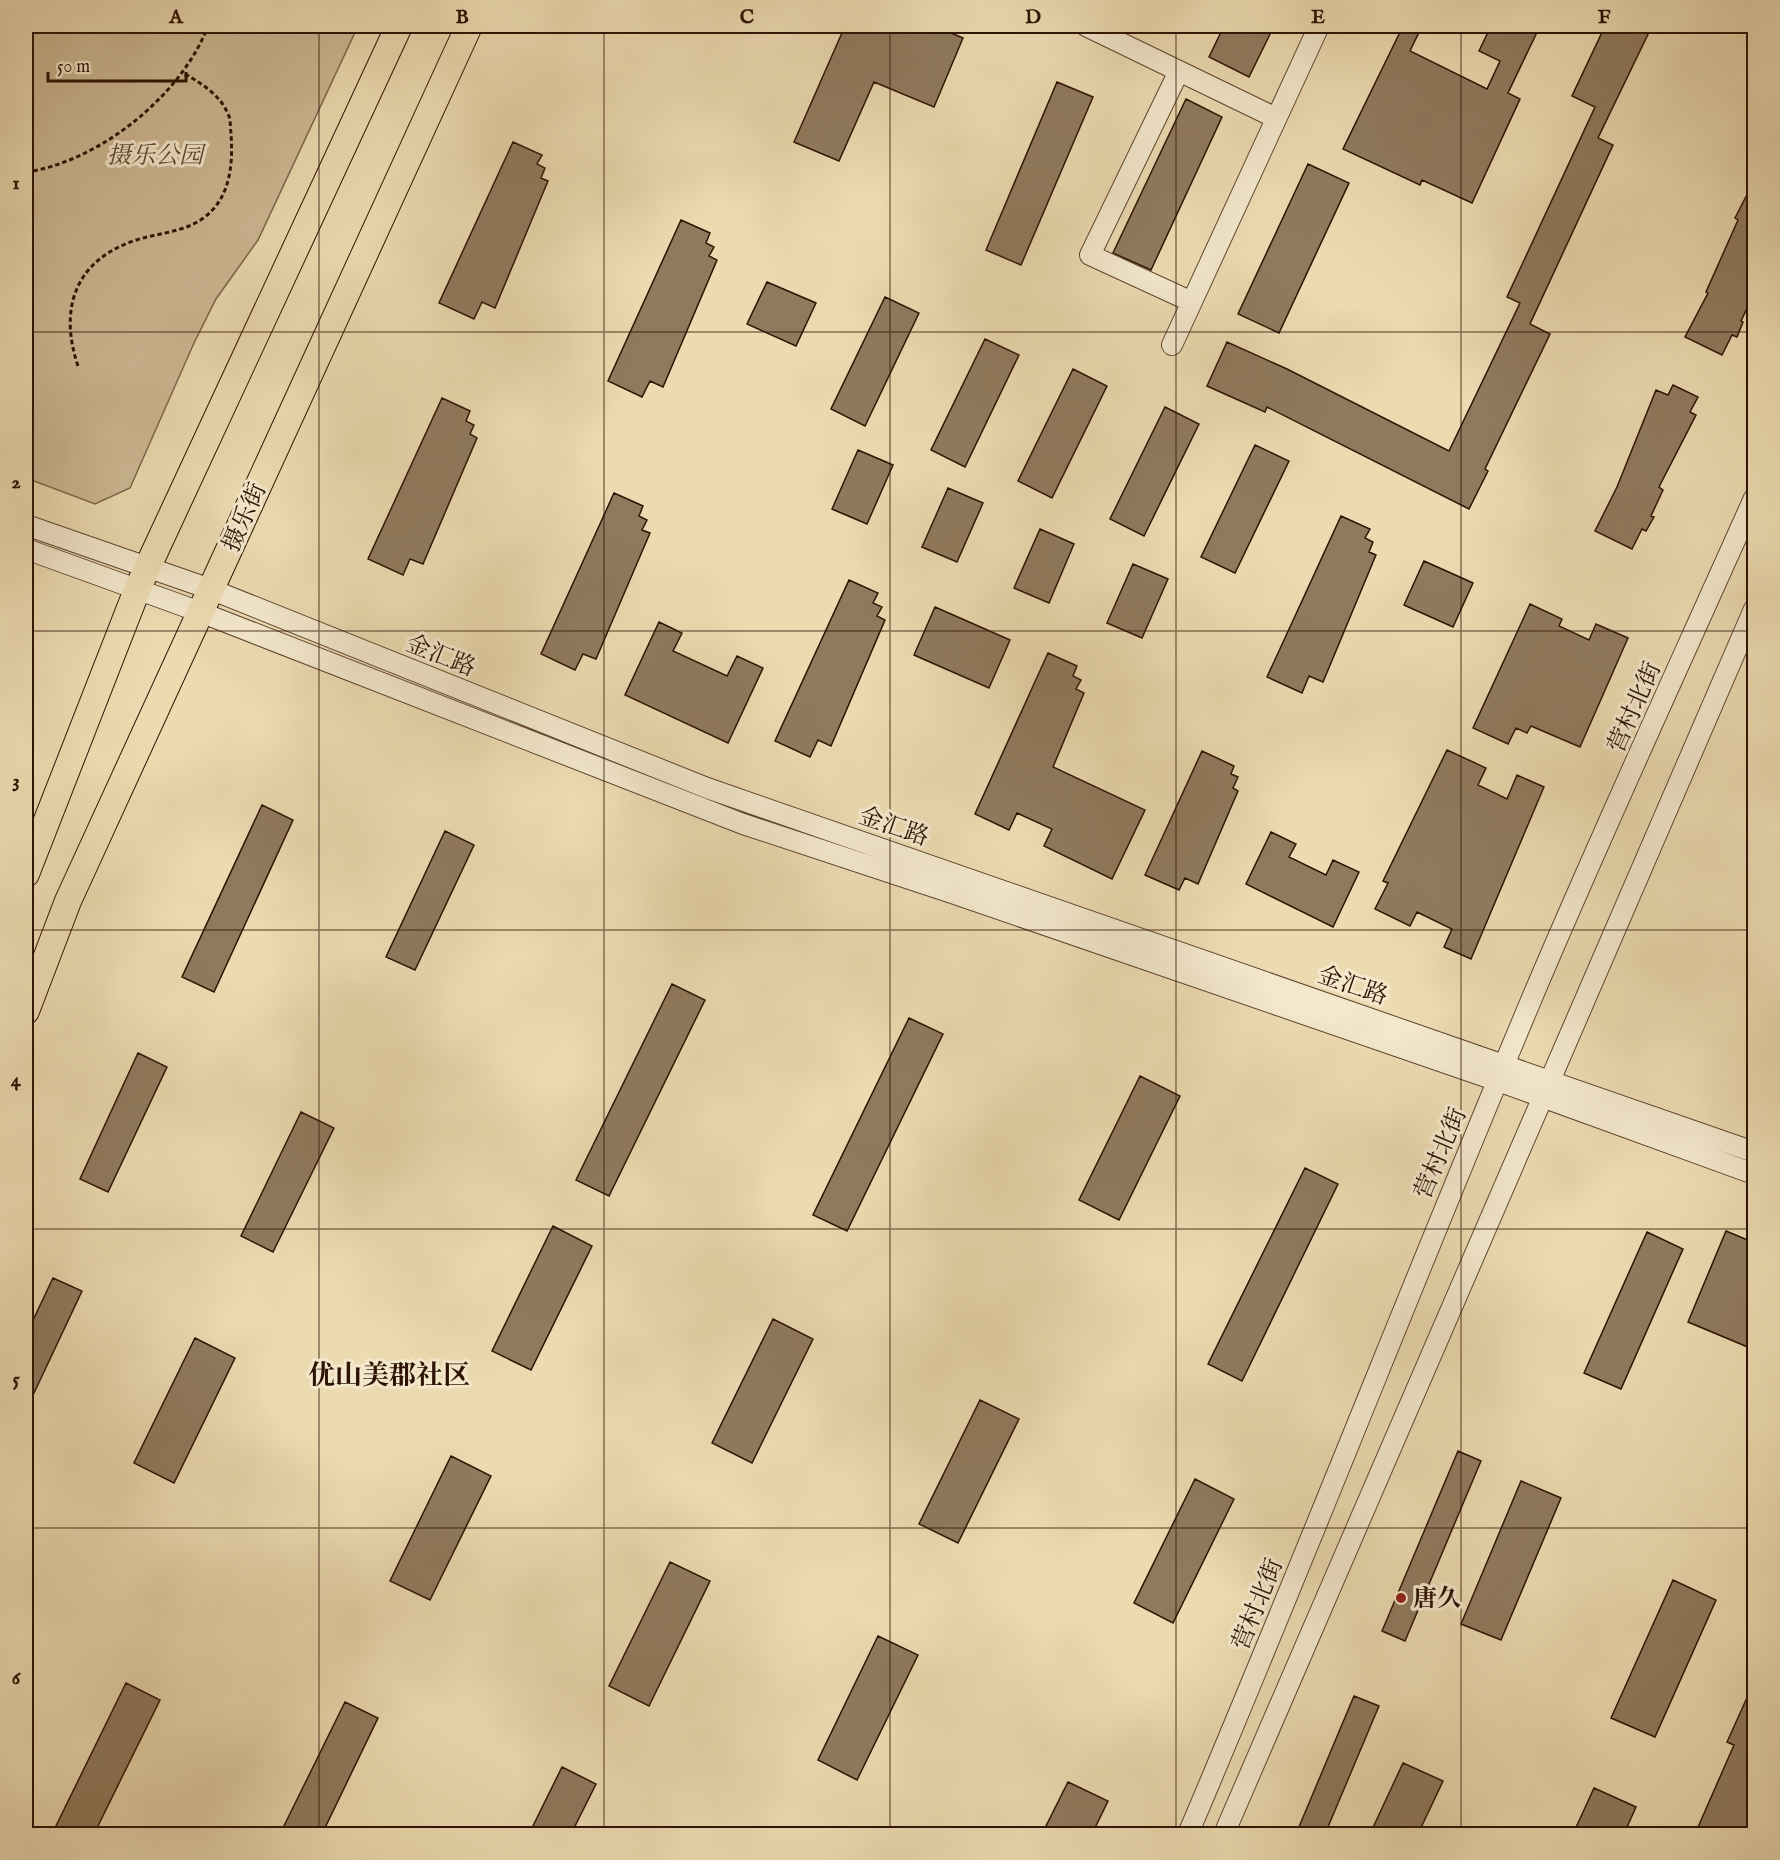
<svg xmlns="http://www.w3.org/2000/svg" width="1780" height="1860" viewBox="0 0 1780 1860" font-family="'IM FELL English','Noto Serif SC',serif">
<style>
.green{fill:#ccb894;stroke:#7c664c;stroke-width:1.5}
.building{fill:#907a5e;stroke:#2d1304;stroke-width:1.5}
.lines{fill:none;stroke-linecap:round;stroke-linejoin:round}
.minor-casing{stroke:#5d452f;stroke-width:22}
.major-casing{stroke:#2d1304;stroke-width:28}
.path{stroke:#2d1304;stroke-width:3;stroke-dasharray:4.5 3;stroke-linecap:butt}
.minor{stroke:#f3e7cc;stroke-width:20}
.major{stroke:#ecdab1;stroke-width:26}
.grid{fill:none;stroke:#2d1304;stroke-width:1.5;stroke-opacity:0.55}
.poi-dot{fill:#8f2418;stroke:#f3e7cc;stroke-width:2}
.labels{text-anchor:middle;stroke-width:6;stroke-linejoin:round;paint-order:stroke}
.park-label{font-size:24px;font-style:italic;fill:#5d452f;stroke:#f3e7cc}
.street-label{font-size:24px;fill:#2d1304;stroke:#f3e7cc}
.poi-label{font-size:24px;font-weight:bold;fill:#2d1304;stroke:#f3e7cc;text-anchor:start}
.quarter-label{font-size:27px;font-weight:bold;fill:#2d1304;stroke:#f3e7cc}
.neatline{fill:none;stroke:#2d1304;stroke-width:2}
.grid-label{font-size:20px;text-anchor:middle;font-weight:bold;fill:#2d1304}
</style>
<rect width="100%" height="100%" fill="#ecdab1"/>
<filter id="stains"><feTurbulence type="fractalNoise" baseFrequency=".00333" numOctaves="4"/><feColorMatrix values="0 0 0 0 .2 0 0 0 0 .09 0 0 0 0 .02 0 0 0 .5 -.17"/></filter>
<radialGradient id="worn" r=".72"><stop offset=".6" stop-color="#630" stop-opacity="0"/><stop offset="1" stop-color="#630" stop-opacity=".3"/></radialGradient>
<path class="green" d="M 26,26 L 358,26 L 258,240 L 216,299 L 194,343 L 130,488 L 95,504 L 26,478 Z"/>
<path class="building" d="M 845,26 L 934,26 L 963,38 L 934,107 L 874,82 L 839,161 L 794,142 Z
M 1224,26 L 1274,26 L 1249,77 L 1209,57 Z
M 1403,26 L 1422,26 L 1410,51 L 1487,89 L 1500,61 L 1479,51 L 1491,26 L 1540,26 L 1508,93 L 1520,99 L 1472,203 L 1422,180 L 1420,185 L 1343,149 Z
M 1605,26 L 1652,26 L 1598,138 L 1613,145 L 1530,324 L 1550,334 L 1485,469 L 1488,471 L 1469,509 L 1267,407 L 1265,412 L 1207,386 L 1227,342 L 1287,369 L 1449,451 L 1520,303 L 1507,297 L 1595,107 L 1572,96 Z
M 1057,82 L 1093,97 L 1021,265 L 986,250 Z
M 1186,99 L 1222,117 L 1151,270 L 1113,253 Z
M 513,142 L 542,155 L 537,164 L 545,168 L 541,178 L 548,181 L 495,308 L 482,302 L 474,319 L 439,303 Z
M 1308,164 L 1349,183 L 1279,333 L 1238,314 Z
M 1755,179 L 1755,281 L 1748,293 L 1753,296 L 1741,321 L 1743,322 L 1737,337 L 1732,335 L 1722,355 L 1685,337 L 1708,293 L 1706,292 L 1738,220 L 1735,218 Z
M 681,220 L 710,233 L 706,243 L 714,247 L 709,256 L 717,260 L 663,387 L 650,381 L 642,397 L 608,381 Z
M 767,282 L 816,303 L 796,346 L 747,324 Z
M 885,297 L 919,313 L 865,426 L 831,409 Z
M 985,339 L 1019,355 L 965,467 L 931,450 Z
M 1073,369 L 1107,386 L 1052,498 L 1018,481 Z
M 1673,385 L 1698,397 L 1690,412 L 1696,415 L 1659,487 L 1663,490 L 1651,516 L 1654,517 L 1646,531 L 1642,529 L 1632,549 L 1595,531 L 1617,487 L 1656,390 L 1668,395 Z
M 442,398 L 470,411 L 466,421 L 474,425 L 470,434 L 477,438 L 423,564 L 410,559 L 403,575 L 368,559 Z
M 1165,407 L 1199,424 L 1144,536 L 1110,519 Z
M 1255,445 L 1289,461 L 1235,573 L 1201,557 Z
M 858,450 L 893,465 L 867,524 L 832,509 Z
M 948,488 L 983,503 L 957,562 L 922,547 Z
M 614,493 L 643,506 L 639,516 L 647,520 L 642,530 L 650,533 L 596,659 L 583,654 L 575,670 L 541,654 Z
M 1341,516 L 1370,529 L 1365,538 L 1373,542 L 1369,552 L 1376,555 L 1323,682 L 1309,676 L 1302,693 L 1267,677 Z
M 1040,529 L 1074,544 L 1049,603 L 1014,588 Z
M 1424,561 L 1473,583 L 1453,627 L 1404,605 Z
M 1133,564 L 1168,579 L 1142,638 L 1107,623 Z
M 849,580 L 878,593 L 873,603 L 882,607 L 877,616 L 885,620 L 831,746 L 818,740 L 810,757 L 775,741 Z
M 1530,604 L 1562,619 L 1559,626 L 1589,640 L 1596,624 L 1628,638 L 1580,747 L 1531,726 L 1527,733 L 1516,728 L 1508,744 L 1473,728 Z
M 935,607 L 1010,640 L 989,688 L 914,655 Z
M 659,622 L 682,633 L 673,651 L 727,676 L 737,656 L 763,668 L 728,743 L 625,695 Z
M 1048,653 L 1077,666 L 1073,676 L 1081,680 L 1076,689 L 1084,693 L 1053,767 L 1145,810 L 1112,879 L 1044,846 L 1052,829 L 1017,813 L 1009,830 L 975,814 Z
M 1447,750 L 1486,768 L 1478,785 L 1507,799 L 1517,775 L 1544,787 L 1471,959 L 1444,947 L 1452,929 L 1417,912 L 1410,926 L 1375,909 L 1388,883 L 1383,881 Z
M 1202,751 L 1234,766 L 1231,774 L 1238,777 L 1233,788 L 1238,791 L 1198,884 L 1185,878 L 1179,890 L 1145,875 Z
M 262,805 L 293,820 L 214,992 L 182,977 Z
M 445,831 L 474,845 L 415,970 L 386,957 Z
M 1271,832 L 1296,844 L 1289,857 L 1326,875 L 1333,860 L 1359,872 L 1333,927 L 1246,884 Z
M 672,984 L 705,1000 L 609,1196 L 576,1180 Z
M 909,1018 L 943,1034 L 847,1231 L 813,1215 Z
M 138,1053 L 167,1067 L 108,1192 L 80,1179 Z
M 1140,1076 L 1180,1096 L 1119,1220 L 1079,1200 Z
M 301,1112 L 334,1128 L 273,1252 L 241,1236 Z
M 1305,1168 L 1338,1184 L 1242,1381 L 1208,1364 Z
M 553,1226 L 592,1246 L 531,1370 L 492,1351 Z
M 1726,1231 L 1755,1243 L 1755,1350 L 1688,1322 Z
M 1647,1232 L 1683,1249 L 1621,1389 L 1584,1373 Z
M 53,1278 L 82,1291 L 26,1410 L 26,1335 Z
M 773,1319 L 813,1339 L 752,1463 L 712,1443 Z
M 195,1338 L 235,1358 L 174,1483 L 134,1463 Z
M 980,1400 L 1019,1419 L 958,1543 L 919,1524 Z
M 1458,1451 L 1481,1461 L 1405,1641 L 1382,1631 Z
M 451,1456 L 491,1476 L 430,1600 L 390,1581 Z
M 1195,1479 L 1234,1499 L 1173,1623 L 1134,1603 Z
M 1521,1481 L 1561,1498 L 1501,1640 L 1461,1624 Z
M 670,1562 L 710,1581 L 649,1706 L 609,1686 Z
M 1673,1580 L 1716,1600 L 1655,1737 L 1611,1718 Z
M 878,1636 L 918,1655 L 857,1780 L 818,1760 Z
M 1755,1680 L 1755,1826 L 1751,1834 L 1695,1834 L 1734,1745 L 1727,1742 Z
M 126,1683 L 160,1700 L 94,1834 L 52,1834 Z
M 1354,1696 L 1379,1706 L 1325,1834 L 1296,1834 Z
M 345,1702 L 378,1718 L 322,1834 L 280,1834 Z
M 1403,1763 L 1443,1781 L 1418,1834 L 1370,1834 Z
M 562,1767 L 596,1784 L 571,1834 L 529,1834 Z
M 1068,1782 L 1108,1801 L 1092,1834 L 1042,1834 Z
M 1594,1788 L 1636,1807 L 1624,1834 L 1573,1834 Z"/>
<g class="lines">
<g class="minor-casing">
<path id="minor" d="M 1086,26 L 1276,118
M 1179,71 L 1090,255 L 1192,302
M 1172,345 L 1319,26
M 26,525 L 210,589 L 707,788 L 1754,1152
M 26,549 L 200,612 L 743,824 L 952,893 L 1498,1081 L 1754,1174
M 1188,1834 C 1306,1557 1415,1276 1532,998 C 1603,830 1680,664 1754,498
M 1224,1834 L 1754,609"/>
</g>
<g class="major-casing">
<path id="major" d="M 26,874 L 137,590 L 399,26
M 26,1011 L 68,901 L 469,26"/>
</g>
<path class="path" d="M 26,172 C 99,162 182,95 208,26
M 78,366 C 60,313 72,265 128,243 C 152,233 180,234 202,219 C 231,199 233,164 231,133 C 230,127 231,119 228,114 C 220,94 200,83 182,72"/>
<use href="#minor" class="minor"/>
<use href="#major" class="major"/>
</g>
<path class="grid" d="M 319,26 L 319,1834M 604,26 L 604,1834M 890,26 L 890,1834M 1176,26 L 1176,1834M 1461,26 L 1461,1834M 26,332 L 1754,332M 26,631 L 1754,631M 26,930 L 1754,930M 26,1229 L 1754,1229M 26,1528 L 1754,1528"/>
<circle class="poi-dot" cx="1401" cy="1598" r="6"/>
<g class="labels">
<g class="park-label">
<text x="155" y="163">摄乐公园</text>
</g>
<g class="street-label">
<text transform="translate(244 517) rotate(-66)" y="8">摄乐街</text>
<text transform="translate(441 655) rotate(22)" y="8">金汇路</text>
<text transform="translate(1634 707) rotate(-66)" y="8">营村北街</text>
<text transform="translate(894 826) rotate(19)" y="8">金汇路</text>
<text transform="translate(1353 985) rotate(19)" y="8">金汇路</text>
<text transform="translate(1440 1153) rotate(-67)" y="8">营村北街</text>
<text transform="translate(1257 1604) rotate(-68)" y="8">营村北街</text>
</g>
<g class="poi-label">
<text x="1413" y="1606">唐久</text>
</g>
<g class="quarter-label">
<text x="389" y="1384">优山美郡社区</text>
</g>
</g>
<rect width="1780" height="1860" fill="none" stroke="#ecdab1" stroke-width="66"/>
<path d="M48 72v9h138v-9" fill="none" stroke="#2d1304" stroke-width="3"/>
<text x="57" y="72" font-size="18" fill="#2d1304" stroke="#f3e7cc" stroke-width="4.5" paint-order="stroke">50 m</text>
<rect x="33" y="33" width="1714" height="1794" class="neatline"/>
<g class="grid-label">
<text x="176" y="23">A</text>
<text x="462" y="23">B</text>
<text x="747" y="23">C</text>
<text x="1033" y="23">D</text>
<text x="1318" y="23">E</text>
<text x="1604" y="23">F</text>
<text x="16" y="189">1</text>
<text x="16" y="488">2</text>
<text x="16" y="787">3</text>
<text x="16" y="1086">4</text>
<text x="16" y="1385">5</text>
<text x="16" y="1684">6</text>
</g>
<rect width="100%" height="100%" filter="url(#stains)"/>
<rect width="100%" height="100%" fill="url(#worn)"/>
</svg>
